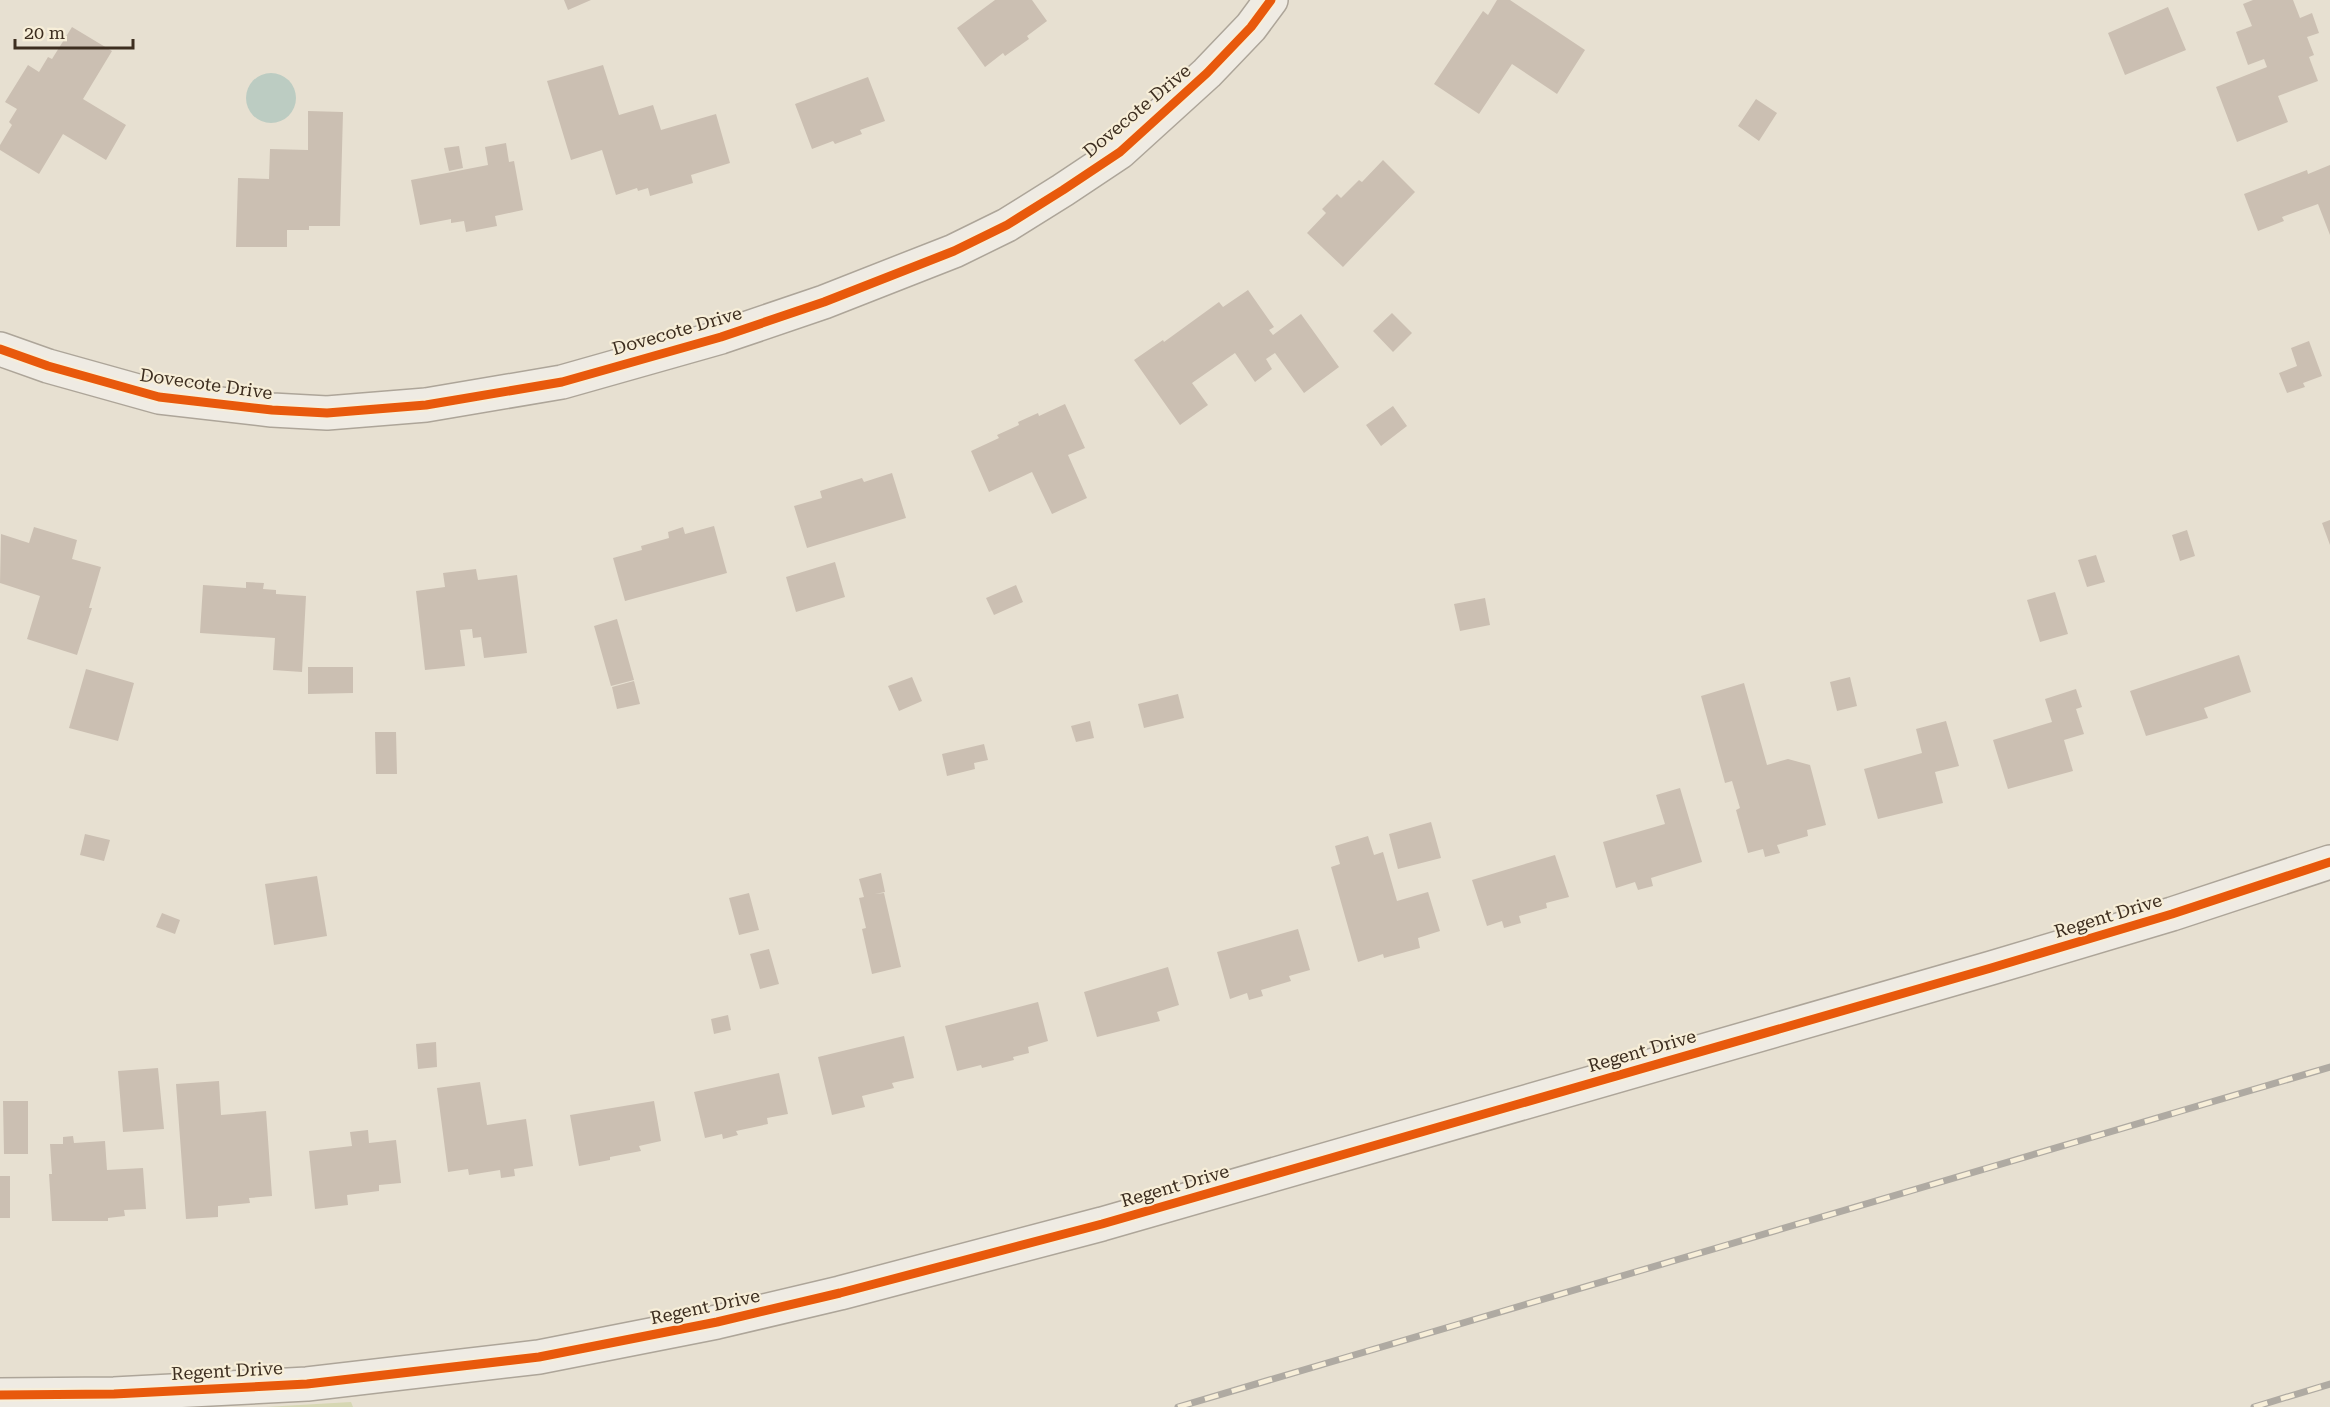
<svg xmlns="http://www.w3.org/2000/svg" width="2330" height="1407" viewBox="0 0 2330 1407" font-family="'Roboto Serif',serif">
<style>
.green{fill:#d6d7b3}
.water{fill:#bcccc2}
.building{fill:#cbbfb2}
.lines{fill:none;stroke-linecap:round;stroke-linejoin:round}
.minor-casing{stroke:#ada599;stroke-width:36}
.minor{stroke:#efebe3;stroke-width:33}
.rail-casing{stroke:#afaaa2;stroke-width:7}
.rail{stroke:#f7eed8;stroke-width:4.5;stroke-dasharray:14;stroke-linecap:butt}
.cycleway-casing{stroke:#f7eed8;stroke-width:13}
.cycleway{stroke:#e8590c;stroke-width:9}
.labels{text-anchor:middle;stroke-width:4.5;stroke-linejoin:round;paint-order:stroke}
.street-label{font-size:18px;fill:#3d2e20;stroke:#f7eed8}
</style>
<rect width="100%" height="100%" fill="#e7e0d1"/>
<path class="green" d="M 351,1402 L 353,1407 L 265,1407 Z"/>
<path class="water" d="M246 98a25 25 0 1 1 50 0a25 25 0 1 1-50 0Z"/>
<path class="building" d="M 564,0 L 591,0 L 568,10 Z
M 995,0 L 1032,0 L 1047,21 L 1027,36 L 1029,39 L 1005,56 L 1003,53 L 985,67 L 957,28 Z
M 1497,0 L 1510,0 L 1585,50 L 1557,94 L 1512,64 L 1479,114 L 1434,84 L 1483,11 L 1488,15 Z
M 2253,0 L 2293,0 L 2300,18 L 2312,13 L 2319,33 L 2307,37 L 2314,55 L 2309,57 L 2318,81 L 2278,96 L 2288,122 L 2237,142 L 2216,87 L 2267,67 L 2264,59 L 2248,65 L 2236,32 L 2252,26 L 2243,4 Z
M 2168,7 L 2186,50 L 2125,75 L 2108,33 Z
M 72,27 L 112,51 L 83,99 L 126,125 L 106,160 L 63,134 L 39,174 L 0,150 L 0,145 L 12,125 L 9,122 L 17,109 L 5,102 L 28,65 L 39,72 L 48,57 L 52,59 Z
M 603,65 L 619,115 L 653,105 L 661,130 L 716,114 L 730,163 L 691,175 L 693,183 L 650,196 L 648,188 L 638,191 L 637,188 L 616,195 L 602,150 L 571,160 L 547,81 Z
M 868,77 L 885,121 L 860,130 L 862,134 L 835,144 L 833,141 L 812,149 L 795,104 Z
M 1756,99 L 1777,113 L 1759,141 L 1738,126 Z
M 308,111 L 343,112 L 340,226 L 309,226 L 309,230 L 287,230 L 287,247 L 236,247 L 238,178 L 269,179 L 270,149 L 308,150 Z
M 506,143 L 509,162 L 514,161 L 523,210 L 495,216 L 497,226 L 466,232 L 464,221 L 451,223 L 451,219 L 420,225 L 411,180 L 488,165 L 485,147 Z
M 459,146 L 463,168 L 449,171 L 444,148 Z
M 1383,160 L 1415,192 L 1343,267 L 1307,233 L 1326,213 L 1322,209 L 1337,194 L 1341,198 L 1359,180 L 1362,182 Z
M 2330,165 L 2330,235 L 2318,204 L 2282,217 L 2284,221 L 2258,231 L 2244,194 L 2307,170 L 2308,174 Z
M 1248,290 L 1274,327 L 1269,330 L 1273,335 L 1301,314 L 1339,367 L 1304,393 L 1275,353 L 1266,359 L 1272,369 L 1255,382 L 1235,353 L 1192,383 L 1208,405 L 1180,425 L 1134,360 L 1163,340 L 1164,342 L 1219,302 L 1223,307 Z
M 1392,313 L 1412,333 L 1393,352 L 1373,331 Z
M 2309,341 L 2322,376 L 2303,383 L 2305,387 L 2287,393 L 2279,373 L 2297,366 L 2291,348 Z
M 1065,404 L 1085,448 L 1068,455 L 1087,498 L 1052,514 L 1032,472 L 989,492 L 971,451 L 999,438 L 997,435 L 1019,425 L 1018,422 L 1038,413 L 1039,416 Z
M 1393,406 L 1407,426 L 1381,446 L 1366,425 Z
M 892,473 L 906,518 L 807,548 L 794,506 L 822,498 L 820,491 L 862,478 L 864,482 Z
M 2330,520 L 2330,545 L 2322,523 Z
M 714,526 L 727,573 L 625,601 L 613,558 L 642,550 L 641,546 L 669,538 L 668,532 L 683,527 L 685,534 Z
M 34,527 L 77,540 L 72,559 L 101,567 L 89,608 L 92,608 L 77,655 L 27,639 L 40,596 L 0,583 L 1,534 L 29,543 Z
M 2187,530 L 2195,556 L 2180,561 L 2172,535 Z
M 2096,555 L 2105,582 L 2087,587 L 2078,560 Z
M 835,562 L 845,597 L 796,612 L 786,577 Z
M 476,569 L 478,580 L 517,575 L 527,653 L 484,658 L 481,637 L 473,638 L 472,629 L 460,630 L 465,666 L 425,670 L 416,591 L 445,587 L 443,573 Z
M 246,582 L 264,583 L 263,589 L 276,590 L 276,594 L 306,596 L 302,672 L 273,670 L 275,638 L 200,633 L 203,585 L 246,588 Z
M 1016,585 L 1023,602 L 994,615 L 986,598 Z
M 2055,592 L 2068,634 L 2040,642 L 2027,600 Z
M 1485,598 L 1490,625 L 1460,631 L 1454,604 Z
M 617,619 L 634,680 L 611,686 L 594,626 Z
M 2239,655 L 2251,692 L 2204,708 L 2208,718 L 2146,736 L 2130,691 Z
M 308,667 L 353,667 L 353,693 L 308,694 Z
M 86,669 L 134,683 L 118,741 L 69,728 Z
M 912,677 L 922,701 L 899,711 L 888,686 Z
M 1850,677 L 1857,706 L 1837,711 L 1830,682 Z
M 634,681 L 640,704 L 617,709 L 612,687 Z
M 1744,683 L 1767,765 L 1788,759 L 1810,765 L 1826,825 L 1807,830 L 1808,836 L 1777,845 L 1780,853 L 1765,857 L 1763,849 L 1748,853 L 1736,810 L 1740,808 L 1732,781 L 1725,783 L 1701,696 Z
M 2076,689 L 2082,707 L 2076,709 L 2084,734 L 2064,740 L 2073,771 L 2008,789 L 1993,740 L 2052,722 L 2045,699 Z
M 1178,694 L 1184,718 L 1144,728 L 1138,704 Z
M 1090,721 L 1094,738 L 1076,742 L 1071,726 Z
M 1946,721 L 1959,766 L 1935,772 L 1943,803 L 1878,819 L 1864,769 L 1922,753 L 1916,729 Z
M 375,732 L 396,732 L 397,774 L 376,774 Z
M 984,744 L 988,760 L 974,763 L 975,769 L 947,776 L 942,754 Z
M 1680,788 L 1702,862 L 1651,878 L 1653,886 L 1638,890 L 1635,882 L 1616,888 L 1603,842 L 1665,824 L 1656,795 Z
M 1431,822 L 1441,858 L 1398,869 L 1389,834 Z
M 85,834 L 110,840 L 104,861 L 80,855 Z
M 1368,836 L 1374,855 L 1383,852 L 1397,901 L 1428,892 L 1440,931 L 1418,938 L 1420,948 L 1384,958 L 1383,954 L 1358,962 L 1331,867 L 1340,864 L 1335,846 Z
M 1555,855 L 1569,897 L 1546,903 L 1547,908 L 1519,916 L 1521,923 L 1504,928 L 1502,921 L 1487,926 L 1472,880 Z
M 881,873 L 885,892 L 875,894 L 884,893 L 901,967 L 872,974 L 862,929 L 866,928 L 859,898 L 864,897 L 859,879 Z
M 317,876 L 327,936 L 274,945 L 265,884 Z
M 749,893 L 759,930 L 739,935 L 729,898 Z
M 162,913 L 180,920 L 175,934 L 156,927 Z
M 1298,929 L 1310,970 L 1289,976 L 1291,981 L 1261,990 L 1263,996 L 1249,1000 L 1247,993 L 1230,999 L 1217,952 Z
M 769,949 L 779,984 L 760,989 L 750,954 Z
M 1168,967 L 1179,1005 L 1157,1012 L 1160,1021 L 1097,1037 L 1084,992 Z
M 1038,1002 L 1048,1041 L 1028,1047 L 1029,1053 L 1013,1057 L 1014,1060 L 982,1068 L 981,1065 L 957,1071 L 945,1026 Z
M 728,1015 L 731,1030 L 714,1034 L 711,1019 Z
M 904,1036 L 914,1078 L 892,1083 L 894,1088 L 862,1096 L 865,1107 L 832,1115 L 818,1057 Z
M 436,1042 L 437,1067 L 418,1069 L 416,1044 Z
M 158,1068 L 164,1129 L 123,1132 L 118,1071 Z
M 779,1073 L 788,1114 L 767,1118 L 768,1124 L 736,1131 L 738,1135 L 723,1139 L 722,1134 L 705,1138 L 694,1092 Z
M 219,1081 L 221,1115 L 266,1111 L 272,1196 L 249,1198 L 250,1203 L 218,1206 L 218,1217 L 186,1219 L 176,1084 Z
M 480,1082 L 487,1125 L 526,1119 L 533,1166 L 514,1169 L 515,1176 L 501,1178 L 500,1170 L 469,1175 L 468,1169 L 448,1172 L 437,1088 Z
M 3,1101 L 28,1101 L 28,1154 L 4,1154 Z
M 654,1101 L 661,1141 L 639,1146 L 641,1151 L 610,1157 L 610,1160 L 579,1166 L 570,1115 Z
M 368,1130 L 369,1143 L 396,1140 L 401,1183 L 379,1185 L 379,1191 L 347,1195 L 348,1205 L 315,1209 L 309,1151 L 352,1146 L 350,1132 Z
M 73,1136 L 74,1143 L 105,1141 L 107,1170 L 143,1168 L 146,1209 L 124,1210 L 125,1216 L 108,1218 L 108,1221 L 52,1221 L 49,1174 L 52,1174 L 50,1144 L 63,1144 L 63,1137 Z
M 0,1176 L 10,1176 L 10,1218 L 0,1218 Z"/>
<g class="lines">
<g class="minor-casing">
<path id="minor" d="M 0,349 L 48,366 L 159,397 L 272,410 L 327,413 L 426,405 L 562,382 L 721,337 L 824,302 L 954,251 L 1007,225 L 1063,190 L 1120,152 L 1207,73 L 1251,27 L 1271,0
M 0,1395 L 114,1394 L 307,1384 L 539,1357 L 717,1322 L 840,1293 L 1102,1224 L 1991,968 L 2172,914 L 2330,862"/>
</g>
<use href="#minor" class="minor"/>
<g class="rail-casing">
<path id="rail" d="M 1178,1407 L 2330,1067
M 2254,1407 L 2330,1384"/>
</g>
<use href="#rail" class="rail"/>
<g class="cycleway-casing">
<path id="cycleway" d="M 0,349 L 48,366 L 159,397 L 272,410 L 327,413 L 426,405 L 562,382 L 721,337 L 824,302 L 954,251 L 1007,225 L 1063,190 L 1120,152 L 1207,73 L 1251,27 L 1271,0
M 0,1395 L 114,1394 L 307,1384 L 539,1357 L 717,1322 L 840,1293 L 1102,1224 L 1991,968 L 2172,914 L 2330,862"/>
</g>
<use href="#cycleway" class="cycleway"/>
</g>
<g class="labels">
<g class="street-label">
<text transform="translate(1137 111) rotate(-40)" y="6">Dovecote Drive</text>
<text transform="translate(677 331) rotate(-16)" y="6">Dovecote Drive</text>
<text transform="translate(206 384) rotate(8)" y="6">Dovecote Drive</text>
<text transform="translate(2108 916) rotate(-17)" y="6">Regent Drive</text>
<text transform="translate(1642 1051) rotate(-16)" y="6">Regent Drive</text>
<text transform="translate(1175 1186) rotate(-16)" y="6">Regent Drive</text>
<text transform="translate(705 1307) rotate(-12)" y="6">Regent Drive</text>
<text transform="translate(227 1371) rotate(-3)" y="6">Regent Drive</text>
</g>
</g>
<path d="M15 39v9h118v-9" fill="none" stroke="#3d2e20" stroke-width="3"/>
<text x="24" y="39" font-size="18" fill="#3d2e20" stroke="#f7eed8" stroke-width="4.5" paint-order="stroke">20 m</text>
</svg>
